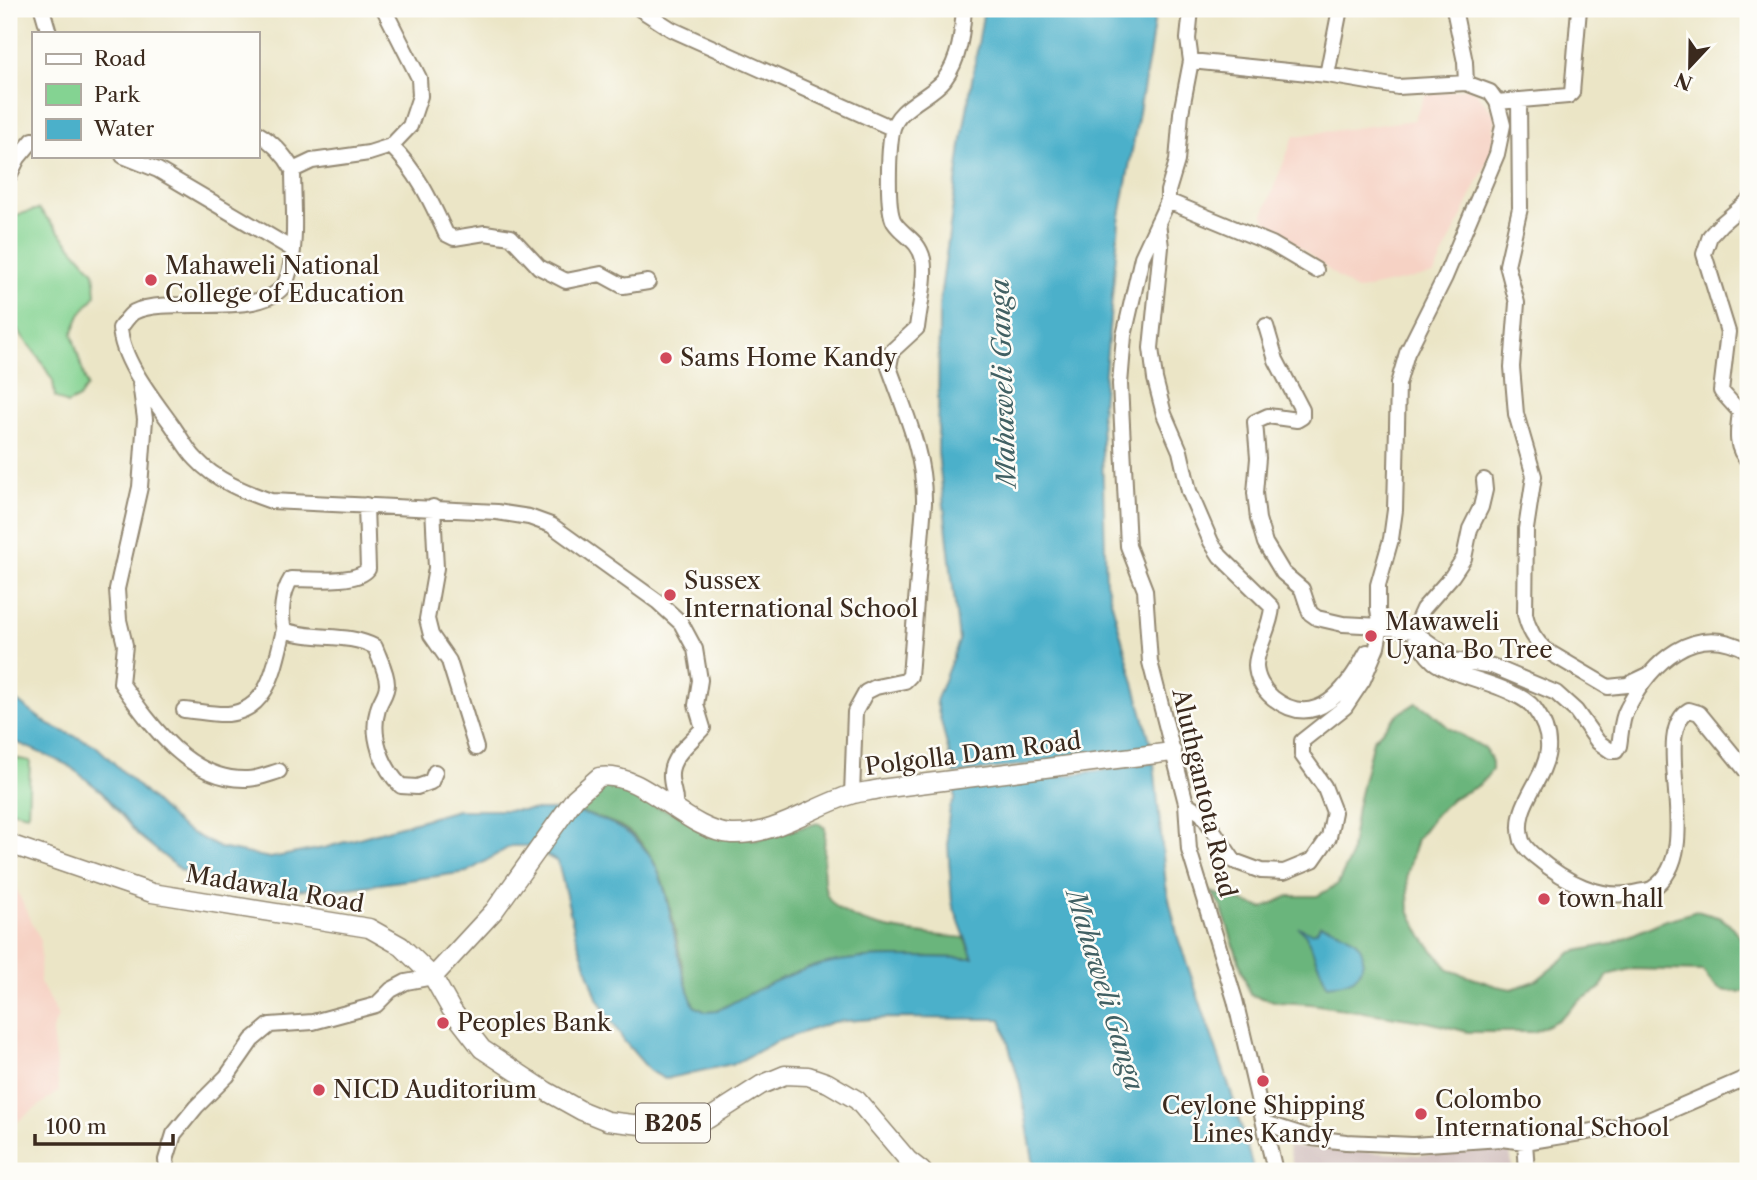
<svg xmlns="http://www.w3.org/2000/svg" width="1757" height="1180" viewBox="0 0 1757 1180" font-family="'Libre Caslon Text',serif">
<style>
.built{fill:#f6d2c4}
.industrial{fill:#d1bfbe}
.green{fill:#84d392;stroke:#607e58;stroke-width:2}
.forest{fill:#6bb57c;stroke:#53704d;stroke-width:2;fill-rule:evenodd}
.water{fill:#4bb0ca;stroke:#436d74;stroke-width:2}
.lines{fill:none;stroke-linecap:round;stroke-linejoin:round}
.minor-casing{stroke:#938872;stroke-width:18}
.major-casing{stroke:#938872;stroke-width:21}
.minor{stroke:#fff;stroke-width:14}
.major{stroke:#fff;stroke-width:18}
.poi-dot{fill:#d1495b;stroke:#fdfcf7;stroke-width:2.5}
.labels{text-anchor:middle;stroke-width:5;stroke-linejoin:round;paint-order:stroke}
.shield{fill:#fdfcf7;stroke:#75695f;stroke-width:2}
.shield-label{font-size:23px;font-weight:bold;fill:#3b2a1e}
.poi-label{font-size:24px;fill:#3b2a1e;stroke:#fdfcf7;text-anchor:start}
.street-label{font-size:24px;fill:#3b2a1e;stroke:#fdfcf7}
.water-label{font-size:26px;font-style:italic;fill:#416063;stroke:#fdfcf7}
</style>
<rect width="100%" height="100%" fill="#fdfcf7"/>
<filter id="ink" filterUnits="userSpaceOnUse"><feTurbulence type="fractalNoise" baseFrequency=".0143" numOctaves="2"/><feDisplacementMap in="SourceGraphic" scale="14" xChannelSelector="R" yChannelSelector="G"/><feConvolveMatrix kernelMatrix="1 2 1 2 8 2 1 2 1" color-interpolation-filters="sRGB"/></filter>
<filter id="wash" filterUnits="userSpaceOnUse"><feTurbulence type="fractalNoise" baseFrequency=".00686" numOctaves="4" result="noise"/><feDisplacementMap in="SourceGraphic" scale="28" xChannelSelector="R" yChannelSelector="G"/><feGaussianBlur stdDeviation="1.57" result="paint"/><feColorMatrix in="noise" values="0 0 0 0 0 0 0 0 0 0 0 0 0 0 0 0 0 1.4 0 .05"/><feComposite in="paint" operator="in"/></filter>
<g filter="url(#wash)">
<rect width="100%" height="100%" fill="#ebe5c6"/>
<path class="built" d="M 1468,88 L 1475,91 L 1495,115 L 1493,150 L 1434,274 L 1359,290 L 1353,289 L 1264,219 L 1264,212 L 1294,136 L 1414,120 L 1425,95 Z
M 9,874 L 41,941 L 40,982 L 58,1016 L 52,1031 L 59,1091 L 9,1128 Z"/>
<path class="industrial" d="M 1288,1147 L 1418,1155 L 1491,1150 L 1510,1152 L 1513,1171 L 1295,1171 Z"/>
<path class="green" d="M 39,209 L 94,272 L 96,295 L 80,315 L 72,334 L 87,386 L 79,398 L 67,404 L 55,397 L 53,381 L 39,358 L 9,319 L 9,217 Z
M 9,757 L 30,761 L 28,814 L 9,810 Z"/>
<path class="forest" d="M 1416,703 L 1429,710 L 1449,728 L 1486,749 L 1492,762 L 1492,770 L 1480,785 L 1453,798 L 1435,815 L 1417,839 L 1407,875 L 1409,911 L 1423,938 L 1449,970 L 1496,986 L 1512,989 L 1537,980 L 1572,952 L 1611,944 L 1663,921 L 1697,911 L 1721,918 L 1731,926 L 1748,946 L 1748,992 C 1722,991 1718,994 1703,971 L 1630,969 L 1608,975 L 1600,989 L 1579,1001 L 1558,1020 L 1534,1032 L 1468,1032 L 1428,1022 L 1311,1004 L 1278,1002 L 1250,995 L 1221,906 L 1211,892 L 1263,908 L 1289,896 L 1317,896 L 1338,884 L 1350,858 L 1357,807 L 1373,740 L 1397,715 ZM 1320,925 L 1356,941 L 1327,985 L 1306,935 L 1317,932 Z
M 609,783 L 657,807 L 756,840 L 818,823 L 825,828 C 825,846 820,882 828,897 C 847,930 931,935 964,938 L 974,958 C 926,958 862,953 816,966 C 781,976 749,994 717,1011 L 706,1012 L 694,1006 C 671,952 678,857 620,826 C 608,820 592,816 579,812 L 591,791 Z"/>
<path class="water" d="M 984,9 L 1156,9 L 1149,57 L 1119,222 L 1101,415 L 1106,582 L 1152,748 L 954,774 L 936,701 L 959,641 L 938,452 L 939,306 L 962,139 Z
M 9,695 L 49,725 L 95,745 L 182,828 L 220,848 L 270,858 L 324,848 L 457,810 L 562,810 C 690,827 656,917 694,1006 L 706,1012 L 717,1011 C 749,994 781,976 816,966 C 861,953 926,958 973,958 L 952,903 L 947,829 L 950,807 L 955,799 L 955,791 L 1154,763 L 1166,886 L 1178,938 L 1231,1092 L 1254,1171 L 1035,1171 L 1020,1084 L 1001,1019 L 886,1018 L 833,1022 L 775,1042 L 736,1063 L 665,1079 L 650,1071 L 624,1041 L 597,998 L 575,933 L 558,862 L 529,846 L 511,846 L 467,872 L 350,888 L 282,890 L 230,886 L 181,870 L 138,835 L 102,792 L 68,765 L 18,743 L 9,736 Z
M 1320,925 C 1339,928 1369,942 1362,965 C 1360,972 1356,979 1349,981 C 1342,984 1334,984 1327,985 L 1306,935 L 1298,927 L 1311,933 L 1317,931 Z"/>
</g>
<g filter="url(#ink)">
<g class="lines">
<g class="minor-casing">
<path id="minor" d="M 42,9 L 49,33
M 640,9 L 671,29 L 892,128
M 1191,9 L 1188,39 L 1191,61 L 1181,113 L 1177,161 L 1168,191 L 1168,201 L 1142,257 L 1124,336 L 1120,384 L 1128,546 L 1145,590 L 1150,662 L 1186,803 L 1189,850 L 1235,1000 L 1275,1171
M 1454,9 L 1465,62 L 1466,83
M 1746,9 L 1748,9
M 1327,75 L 1340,9
M 1519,100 L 1520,208 L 1507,265 L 1517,303 L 1512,367 L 1516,414 L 1534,476 L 1526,529 L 1525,614 C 1528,629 1535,641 1547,651 L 1608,687 L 1627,685 L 1648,675
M 1497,102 L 1568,96 L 1572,93 L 1579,9
M 257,133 C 273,142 284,154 293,170
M 391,146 C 417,171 431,201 446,234 L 454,238 L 485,233 L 511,237 L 539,267 L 566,281 L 601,274 L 623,286 L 648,282
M 123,156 L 158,170 L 292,249
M 293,170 C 293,202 298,249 287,279 C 272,322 169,294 134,312 C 129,315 124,323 120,328 C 122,362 155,401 174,428 C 181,438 187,450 196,459 C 215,480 245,492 271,501 L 497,512 L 529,517 L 551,525 L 658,602 L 681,623 L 695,649 L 700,680 L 696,705 L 703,728 C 692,741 671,756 671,774 C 670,786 677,795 675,808
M 293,170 L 312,161 L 369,153 L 391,146 L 410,126 L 420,96 L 419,78 L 384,9
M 9,176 L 18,158 L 33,140
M 1168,201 L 1272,244 L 1316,270
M 1748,201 L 1721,224 L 1710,236 L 1704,254 L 1728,332 L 1721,391 L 1740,412 C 1738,429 1734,448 1748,460
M 1158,222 L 1161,247 L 1151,348 L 1155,379 L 1164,414 L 1180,451 L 1189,491 L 1211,542 L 1220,556 L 1272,607 C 1271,627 1256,650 1256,665 C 1256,677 1263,690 1273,698 C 1316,732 1347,689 1367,652
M 1266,326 L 1276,360 L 1302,410 L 1302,417 L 1297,420 L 1268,416 L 1255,422 L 1258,458 L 1255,493 L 1258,519 L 1265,543 L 1283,573 L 1302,589 L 1310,613 L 1317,618 L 1343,624 L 1381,626 L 1413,631 L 1453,660 L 1492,666 L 1556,693 L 1576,711 L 1598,742 L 1611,751 L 1616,751 L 1619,746 C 1621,735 1621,719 1627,709 C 1651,662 1695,620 1748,651
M 140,383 L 145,419 L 140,487 L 117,589 L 119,620 L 125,645 L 121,683 C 150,724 189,781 247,779 C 257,779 269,774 279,771
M 1484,480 L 1485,490 L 1481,507 L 1470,529 L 1464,558 L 1452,576 L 1423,609 L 1413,631 C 1418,642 1425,654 1434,662 C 1447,673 1492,682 1512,693 C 1520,697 1529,701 1534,708 C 1577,766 1507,792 1522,841 C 1525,848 1531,853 1536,857 C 1563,880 1601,902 1638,892 C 1642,891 1649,891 1653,888 C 1708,852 1648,734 1689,710 L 1699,713 L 1748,773
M 366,505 L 368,569 C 357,584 309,579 291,579 C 282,593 280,615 284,630 C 314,641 347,632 375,647 C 379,658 387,672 387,684 C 387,694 380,700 378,709 C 370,735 382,767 401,786 L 417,787 L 431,782 L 435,772
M 433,507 L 436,568 L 427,619 L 431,635 L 449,661 L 476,748
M 184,710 C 198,711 214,715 228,714 C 270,710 275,664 284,630
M 852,795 L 855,712 L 866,692 L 876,687 L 905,681 L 910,676 L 924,503 C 925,455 905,412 889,367 L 892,351 L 917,328 C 919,309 927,277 923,259 C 918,239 904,237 894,222 C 886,208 889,148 892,132 C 896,107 931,97 944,80 C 960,59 962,34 964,9
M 1186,803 L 1202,814 L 1234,861 L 1261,871 L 1284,872 L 1313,860 L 1329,837 L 1334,812 L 1324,786 L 1302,755 L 1302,741 L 1345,707 L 1363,680 L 1377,647 L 1381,626 L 1378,610 L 1378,585 L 1391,539 L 1395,510 L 1398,384 L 1407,353 L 1445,277 L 1497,154 L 1503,125 L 1497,102 L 1490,92 L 1466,83 L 1398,87 L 1327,75 L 1191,61
M 1265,1123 L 1312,1138 L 1346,1142 L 1413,1145 L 1501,1139 L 1525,1142 L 1642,1123 L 1748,1077
M 1525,1142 L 1527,1171
M 168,1171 L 166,1160 L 174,1134 L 196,1107 L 227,1076 L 252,1040 L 270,1025 L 313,1022 L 376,1005 L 391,990 L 406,982 L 433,977"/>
</g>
<g class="major-casing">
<path id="major" d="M 9,844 L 152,893 L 369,928 L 401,946 L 433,977 L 451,1009 L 482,1049 L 546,1091 L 582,1111 L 607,1121 L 650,1126 L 708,1119 L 761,1085 L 785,1075 L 808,1076 L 828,1083 L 857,1100 L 908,1160 L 922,1171
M 433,977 L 494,911 L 575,798 L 599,777 C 643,770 686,831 731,834 C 776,836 812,806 853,794 C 862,792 871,791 880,789 L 1172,752"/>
</g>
<use href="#minor" class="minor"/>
<use href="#major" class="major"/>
</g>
</g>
<g class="poi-dot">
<circle cx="151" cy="280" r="7"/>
<circle cx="666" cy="358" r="7"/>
<circle cx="670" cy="595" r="7"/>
<circle cx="1371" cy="636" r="7"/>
<circle cx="1544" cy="899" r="7"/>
<circle cx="443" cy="1023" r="7"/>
<circle cx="1263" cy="1081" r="7"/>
<circle cx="319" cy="1090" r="7"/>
<circle cx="1421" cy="1114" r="7"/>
</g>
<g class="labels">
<rect class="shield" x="636" y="1103.5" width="74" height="39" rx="5"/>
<g class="shield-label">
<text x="673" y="1131">B205</text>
</g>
<g class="poi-label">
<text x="165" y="274">Mahaweli National<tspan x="165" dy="28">College of Education</tspan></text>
<text x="680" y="366">Sams Home Kandy</text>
<text x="684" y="589">Sussex<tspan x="684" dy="28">International School</tspan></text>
<text x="1385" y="630">Mawaweli<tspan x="1385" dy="28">Uyana Bo Tree</tspan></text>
<text x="1558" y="907">town hall</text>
<text x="457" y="1031">Peoples Bank</text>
<text x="333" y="1098">NICD Auditorium</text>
<text x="1435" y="1108">Colombo<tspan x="1435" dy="28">International School</tspan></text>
<text x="1263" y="1114" text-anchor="middle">Ceylone Shipping<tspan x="1263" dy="28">Lines Kandy</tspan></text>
</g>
<g class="street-label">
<text transform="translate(973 754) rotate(-7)" y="8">Polgolla Dam Road</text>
<text transform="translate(1204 793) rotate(77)" y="8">Aluthgantota Road</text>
<text transform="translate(275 889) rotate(10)" y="8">Madawala Road</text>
</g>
<g class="water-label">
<text transform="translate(1003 383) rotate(-92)" y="9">Mahaweli Ganga</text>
<text transform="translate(1105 990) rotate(73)" y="9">Mahaweli Ganga</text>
</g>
</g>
<rect width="1757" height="1180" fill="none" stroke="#fdfcf7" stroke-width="35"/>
<rect x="32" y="32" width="228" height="126" fill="#fdfcf7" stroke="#afa8a0" stroke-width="2"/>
<rect x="46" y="54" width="35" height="10" fill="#ffffff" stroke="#afa8a0" stroke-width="2"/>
<text x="94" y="66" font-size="21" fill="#3b2a1e">Road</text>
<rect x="46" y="84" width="35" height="21" fill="#84d392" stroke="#afa8a0" stroke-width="2"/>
<text x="94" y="102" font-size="21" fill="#3b2a1e">Park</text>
<rect x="46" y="119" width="35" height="21" fill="#4bb0ca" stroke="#afa8a0" stroke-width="2"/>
<text x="94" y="136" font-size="21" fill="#3b2a1e">Water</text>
<g transform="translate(1690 66) rotate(202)" stroke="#fdfcf7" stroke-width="5" paint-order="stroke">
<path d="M0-5L12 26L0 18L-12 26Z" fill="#3b2a1e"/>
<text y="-10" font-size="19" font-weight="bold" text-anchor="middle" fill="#3b2a1e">N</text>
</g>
<path d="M35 1134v10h138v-10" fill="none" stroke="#3b2a1e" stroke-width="3.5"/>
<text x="46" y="1134" font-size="21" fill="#3b2a1e" stroke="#fdfcf7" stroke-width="5" paint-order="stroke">100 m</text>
</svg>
